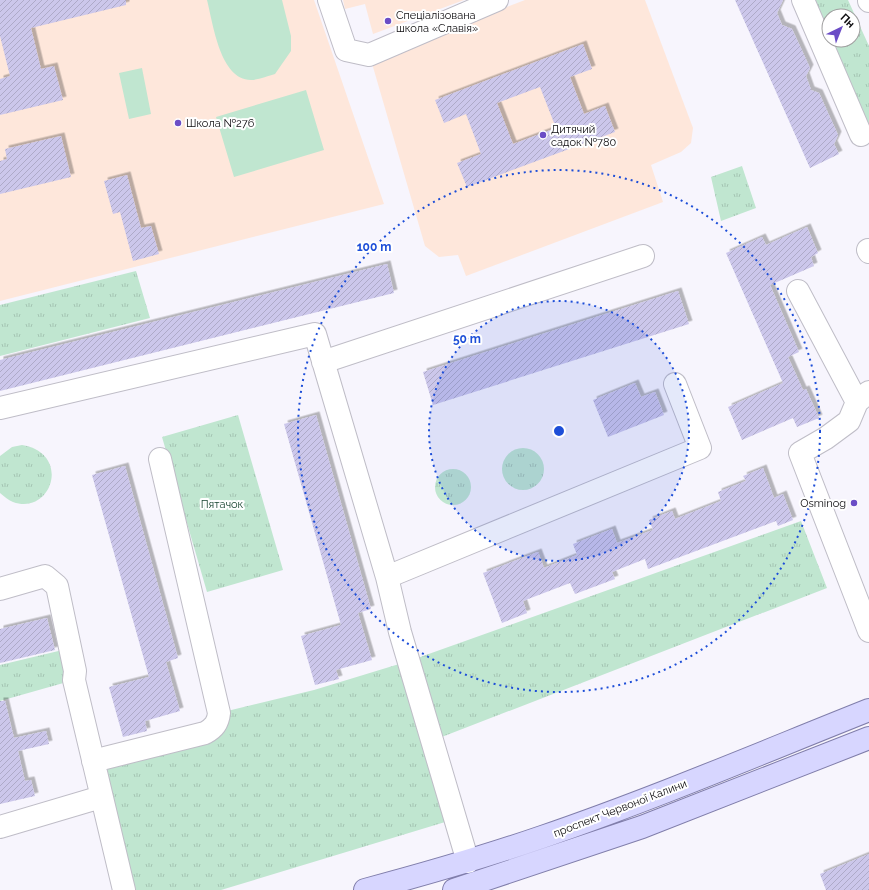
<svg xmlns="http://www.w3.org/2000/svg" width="869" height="890" viewBox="0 0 869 890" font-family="Raleway,sans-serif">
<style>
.education{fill:#fee7db}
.grass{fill:url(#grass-tufts)}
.pitch{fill:#c0e6d0}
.building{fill:url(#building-hatch);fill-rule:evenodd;filter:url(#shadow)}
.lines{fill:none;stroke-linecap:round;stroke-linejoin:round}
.minor-casing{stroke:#bfbdc7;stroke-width:24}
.major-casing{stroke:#807eab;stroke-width:24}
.minor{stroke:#fff;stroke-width:22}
.major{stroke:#d7d6ff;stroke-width:22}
.ring{fill:none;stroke:#1d4ed8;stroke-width:2;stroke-dasharray:2 4}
.poi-dot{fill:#6b4dc6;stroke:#fff;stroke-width:1.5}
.labels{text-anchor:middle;stroke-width:4;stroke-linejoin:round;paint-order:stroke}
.poi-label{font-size:11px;fill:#0e0d10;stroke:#fff;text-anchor:start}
.park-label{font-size:11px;fill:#0f3e29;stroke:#fff}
.street-label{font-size:11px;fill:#0e0d10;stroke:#fff}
.centre{fill:#1d4ed8;stroke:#fff;stroke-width:2}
.ring-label{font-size:12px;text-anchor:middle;font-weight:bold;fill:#1d4ed8;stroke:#fff;stroke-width:4;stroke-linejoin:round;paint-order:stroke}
</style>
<defs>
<pattern id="grass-tufts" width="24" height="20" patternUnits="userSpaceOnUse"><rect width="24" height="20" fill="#c0e6d0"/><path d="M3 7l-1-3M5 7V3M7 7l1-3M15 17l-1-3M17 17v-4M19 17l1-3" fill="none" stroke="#a4c4b2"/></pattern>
<pattern id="building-hatch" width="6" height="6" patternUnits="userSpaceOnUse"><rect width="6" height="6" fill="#ccc7eb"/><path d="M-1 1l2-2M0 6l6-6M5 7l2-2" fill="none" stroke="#aeaac8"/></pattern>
<filter id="shadow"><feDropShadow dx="3.5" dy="-3.5" stdDeviation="0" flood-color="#0004"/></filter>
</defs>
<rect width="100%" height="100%" fill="#f7f5fd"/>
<path class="education" d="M 0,0 L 314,0 L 384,204 L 0,301 Z
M 343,0 L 464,0 L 373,34 L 365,4 L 345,9 Z
M 525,0 L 645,0 L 693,128 L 691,143 L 681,152 L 651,165 L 663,202 L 466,276 L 458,255 L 439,257 L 425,246 L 371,60 Z"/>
<path class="grass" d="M 812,0 L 848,0 L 869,46 L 869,128 L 830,40 L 853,40 L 853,16 L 829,16 L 829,38 Z
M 742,166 L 756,208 L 721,221 L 711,177 Z
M 136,271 L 150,318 L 0,356 L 0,305 Z
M 238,415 L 283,570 L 207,592 L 162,437 Z
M 22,445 C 72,453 52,516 13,502 C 8,500 4,496 0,493 L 0,456 L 12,447 Z
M502 469a21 21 0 1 1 42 0a21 21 0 1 1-42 0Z
M435 487a18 18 0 1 1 36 0a18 18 0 1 1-36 0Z
M 801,521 L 827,588 L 434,740 L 455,819 L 221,890 L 124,890 L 93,761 L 205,733 L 219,713 L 314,690 L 409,661 Z
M 71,648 L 74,680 L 0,701 L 0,665 Z"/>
<path class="pitch" d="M 207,0 L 282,0 L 291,36 L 291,51 L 275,74 C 268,76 258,80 251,80 C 220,80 213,23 207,0 Z
M 142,68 L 151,114 L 129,119 L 119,73 Z
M 306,90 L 324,150 L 234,177 L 216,117 Z"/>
<path class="building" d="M 0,0 L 126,0 L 126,5 L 31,28 L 41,69 L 54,66 L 63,100 L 0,115 L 0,79 L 10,76 L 0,36 Z
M 735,0 L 783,0 L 777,13 L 782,25 L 792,29 L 810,68 L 806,76 L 811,90 L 819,93 L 838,135 L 834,144 L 839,154 L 810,168 Z
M 583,44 L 592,69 L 570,77 L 584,114 L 605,106 L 615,132 L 467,187 L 457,163 L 481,154 L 466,114 L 444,123 L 435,100 ZM 540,87 L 556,128 L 513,144 L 497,103 Z
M 61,136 L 71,177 L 0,194 L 0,161 L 7,159 L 5,149 Z
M 127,175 L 141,228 L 151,226 L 159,254 L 133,261 L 120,212 L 113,214 L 104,181 Z
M 807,227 L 818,253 L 811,257 L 814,266 L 770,285 L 799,352 L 788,357 L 803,390 L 806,389 L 819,418 L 797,427 L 793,418 L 742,440 L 728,407 L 783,383 L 726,253 L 762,237 L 766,245 Z
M 387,264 L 394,293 L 0,391 L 0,360 Z
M 678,291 L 689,324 L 433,405 L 423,372 Z
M 635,383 L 641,397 L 655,392 L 664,415 L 608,437 L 593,400 Z
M 316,415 L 371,609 L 358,613 L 372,660 L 336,670 L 339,679 L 315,685 L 301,636 L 341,625 L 284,424 Z
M 125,466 L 178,658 L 166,662 L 180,711 L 145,721 L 147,731 L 123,737 L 109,687 L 149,677 L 92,475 Z
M 763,468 L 774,498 L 783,494 L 793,520 L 778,526 L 776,521 L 648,569 L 645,559 L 612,572 L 615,579 L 575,594 L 570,583 L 523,601 L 527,613 L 502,623 L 483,573 L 538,552 L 544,568 L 577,555 L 573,544 L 612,529 L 617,543 L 653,530 L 649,520 L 672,511 L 675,519 L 721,501 L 718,492 L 746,481 L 743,476 Z
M 47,618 L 55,650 L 0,663 L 0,629 Z
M 0,701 L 5,701 L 14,738 L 46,731 L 49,744 L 18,751 L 25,781 L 31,780 L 35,796 L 0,804 Z
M 869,854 L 869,890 L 826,890 L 820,874 Z"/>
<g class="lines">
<g class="minor-casing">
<path id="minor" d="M 329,0 L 346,50 L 369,55 L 497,0
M 803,0 L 861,135
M 869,0 L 869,1
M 868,250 L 869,252
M 798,291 L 857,402
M 323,362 L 643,256
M 869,392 L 857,402 L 849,421 L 826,438 L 800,453 L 869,631
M 0,408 L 315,334 L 387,577 L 400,632 L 468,862
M 387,577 L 700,448 L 675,384
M 0,589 L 45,576 L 57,586 L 75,671 L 74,680 L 124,890
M 93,761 L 205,733 C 214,728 218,723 219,713 L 160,459
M 0,827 L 101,797"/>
</g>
<g class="major-casing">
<path id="major" d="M 365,890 C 425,874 484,857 542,837 C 653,799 761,753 869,710
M 454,890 L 642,827 L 869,738"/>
</g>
<use href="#minor" class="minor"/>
<use href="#major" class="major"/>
</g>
<circle cx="559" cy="431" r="130" fill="#1d4ed8" fill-opacity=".12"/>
<g class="ring">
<circle cx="559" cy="431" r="130"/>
<circle cx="559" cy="431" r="261"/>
</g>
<g class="poi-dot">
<circle cx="388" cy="21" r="4"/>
<circle cx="178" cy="123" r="4"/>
<circle cx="543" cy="135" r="4"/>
<circle cx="854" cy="503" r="4"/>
</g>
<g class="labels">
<g class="poi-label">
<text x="396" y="19">Спеціалізована<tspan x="396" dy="13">школа «Славія»</tspan></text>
<text x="186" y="127">Школа №276</text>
<text x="551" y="133">Дитячий<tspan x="551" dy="13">садок №780</tspan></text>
<text x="846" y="507" text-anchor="end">Osminog</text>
</g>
<g class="park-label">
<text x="222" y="508">Пятачок</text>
</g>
<g class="street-label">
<text transform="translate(620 808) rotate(-21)" y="4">проспект Червоної Калини</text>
</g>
</g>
<circle cx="559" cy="431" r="6" class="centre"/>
<g class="ring-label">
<text x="374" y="251">100 m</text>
<text x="467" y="343">50 m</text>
</g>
<g transform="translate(841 28) rotate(43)"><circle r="19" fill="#ffffff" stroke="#9f9e9f"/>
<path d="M0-3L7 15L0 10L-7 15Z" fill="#6b4dc6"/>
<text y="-6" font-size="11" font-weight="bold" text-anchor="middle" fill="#0e0d10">Пн</text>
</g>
</svg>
